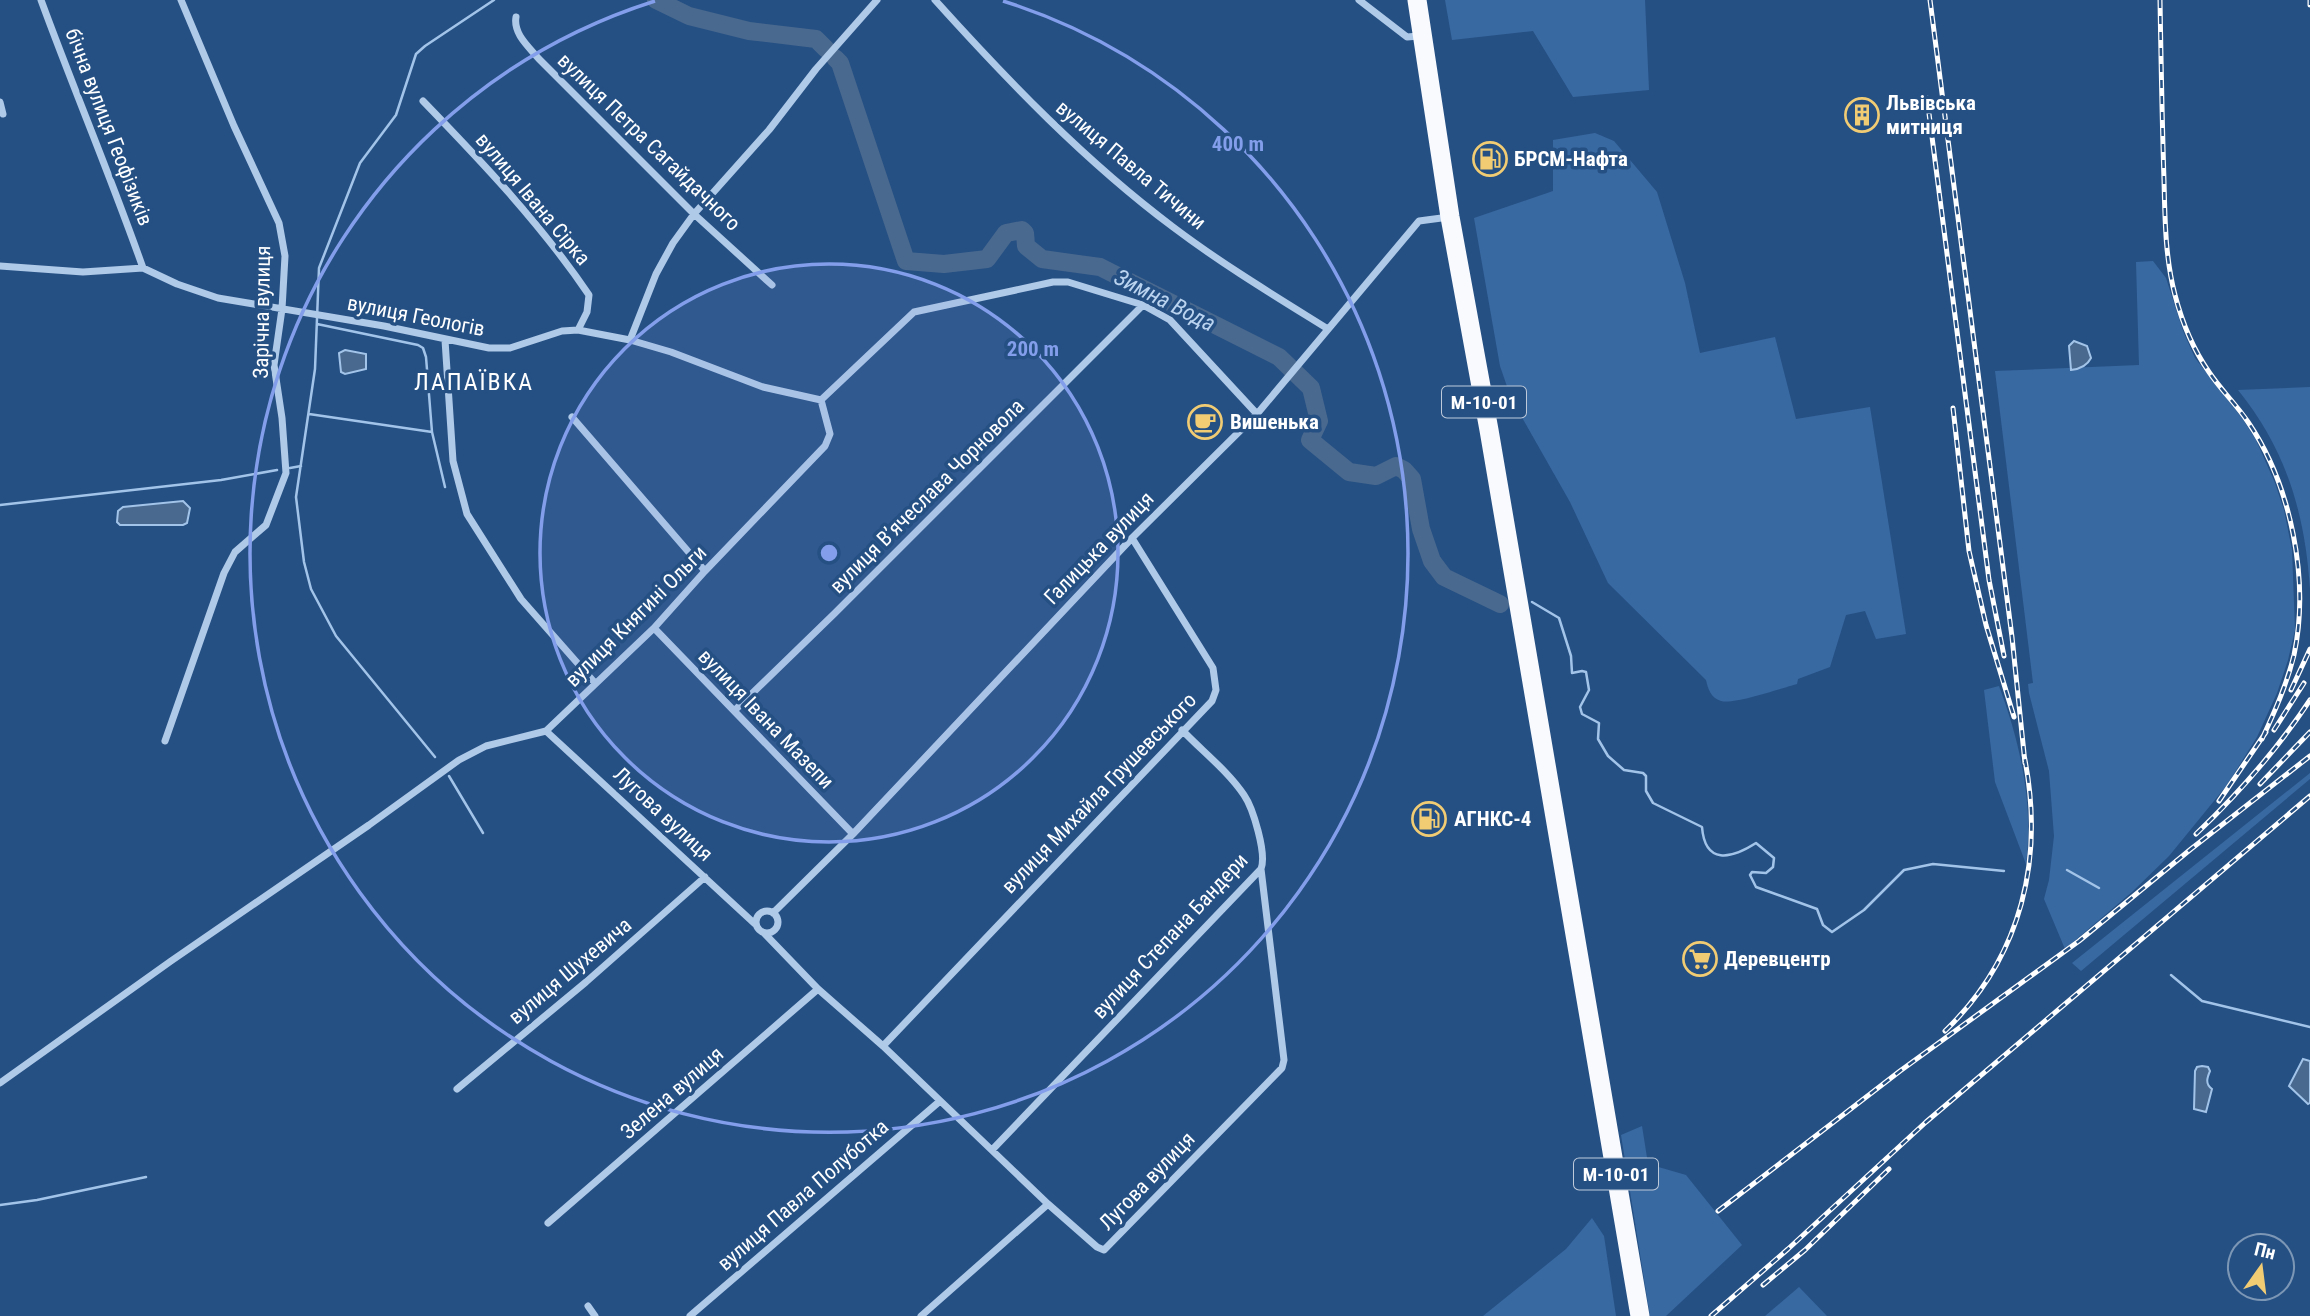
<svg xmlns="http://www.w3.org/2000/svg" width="2310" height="1316" viewBox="0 0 2310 1316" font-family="'Roboto Condensed',sans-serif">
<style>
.green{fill:#3969a1}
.water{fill:#4a698e;stroke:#a3c4e9;stroke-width:2}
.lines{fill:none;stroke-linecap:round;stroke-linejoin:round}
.stream{stroke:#a3c4e9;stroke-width:2.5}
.river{stroke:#4a698e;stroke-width:18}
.minor{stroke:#afc9e8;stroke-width:7}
.trunk{stroke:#f8fafe;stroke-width:19}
.rail-casing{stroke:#fff;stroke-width:5}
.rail{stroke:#255084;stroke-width:2.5;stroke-dasharray:8;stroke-linecap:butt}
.ring{fill:none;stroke:#839eea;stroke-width:3.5}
.labels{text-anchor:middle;stroke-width:7;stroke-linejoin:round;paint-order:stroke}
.shield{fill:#255084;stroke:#becada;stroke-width:2}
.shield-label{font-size:19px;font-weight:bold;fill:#fff}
.poi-label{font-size:21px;font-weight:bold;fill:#fff;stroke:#255084;text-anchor:start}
.street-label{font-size:21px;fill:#fff;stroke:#255084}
.water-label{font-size:23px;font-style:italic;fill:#bad3ef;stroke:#255084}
.quarter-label{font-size:24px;letter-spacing:2px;fill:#fff;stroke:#255084}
.centre{fill:#839eea;stroke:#255084;stroke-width:3.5}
.ring-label{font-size:21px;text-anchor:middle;font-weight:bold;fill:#839eea;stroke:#255084;stroke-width:7;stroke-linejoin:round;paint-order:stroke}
</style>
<rect width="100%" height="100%" fill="#255084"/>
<path class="green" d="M 1445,0 L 1645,0 L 1649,90 L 1573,97 L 1533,31 L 1452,40 Z
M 1595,133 L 1614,141 L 1657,192 L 1685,283 L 1700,353 L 1775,337 L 1796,419 L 1870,407 L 1906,634 L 1876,639 L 1865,611 L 1846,615 L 1830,667 L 1798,679 L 1797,684 C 1782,688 1734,705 1721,701 C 1711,698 1708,689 1706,680 L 1608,583 L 1570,502 L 1511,398 L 1500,366 L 1474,218 L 1553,191 L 1553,140 Z
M 2153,261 L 2166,278 L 2183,331 L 2195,358 L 2242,418 L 2256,440 L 2275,483 L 2284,510 L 2292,550 L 2295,630 L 2288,660 L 2277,693 L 2257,737 L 2227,785 L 2169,856 L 2132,892 L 2065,949 L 2044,899 L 2049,880 L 2054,836 L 2049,771 L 2029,693 L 2028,684 L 2033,683 L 1995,371 L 2139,365 L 2136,262 Z
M 2310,387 L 2310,589 C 2305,513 2286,449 2238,390 Z
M 1999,686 C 2020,742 2034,804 2026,864 L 1995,782 L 1984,690 Z
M 2310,773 L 2310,779 L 2081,971 L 2072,963 Z
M 1642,1126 L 1648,1164 L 1686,1175 L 1742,1245 L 1666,1316 L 1650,1316 L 1621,1135 Z
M 1592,1218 L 1604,1236 L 1616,1316 L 1483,1316 L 1566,1249 Z
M 1799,1287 L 1827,1316 L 1765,1316 Z"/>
<path class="water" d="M 2074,341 L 2087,346 L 2091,358 C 2087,366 2080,369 2071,370 L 2069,346 Z
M 345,350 L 366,354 L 366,369 L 345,374 L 341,372 L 339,353 Z
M 183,501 L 190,508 L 187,523 L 183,525 L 120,525 L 117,522 L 118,511 L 123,507 Z
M 2303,1059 L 2310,1061 L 2310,1103 L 2308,1104 L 2289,1086 Z
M 2202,1066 L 2208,1067 L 2210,1071 C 2207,1078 2205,1084 2212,1089 L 2206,1112 L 2194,1109 L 2195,1071 L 2197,1067 Z"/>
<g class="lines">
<path class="stream" d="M 317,324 L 418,345 L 423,348 L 426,357 L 432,432 L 445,487
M 309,414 L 432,432
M 290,468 L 301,466
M 0,505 L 221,480 L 277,470
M 1532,602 L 1559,618 L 1571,656 L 1572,673 L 1582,671 L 1586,672 L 1589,690 L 1580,707 L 1582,714 L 1599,723 L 1598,739 L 1608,756 L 1624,770 L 1643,773 L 1646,776 L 1646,791 L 1653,803 L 1702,827 C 1705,865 1731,859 1756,843 L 1774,858 L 1773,867 L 1766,873 L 1752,872 L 1750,875 L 1756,887 L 1817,909 L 1823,925 L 1832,932 L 1864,910 L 1904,870 L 1933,864 L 2004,871
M 435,757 L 336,636 L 311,589 L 304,562 L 296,497 L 315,369 L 319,268 L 360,163 L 396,115 L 416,54 L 425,46 L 494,0
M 449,776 L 483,833
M 2067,870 L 2099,888
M 2171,975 L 2202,1001 L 2310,1027
M 0,1205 L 37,1200 L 146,1177"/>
<path class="river" d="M 656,0 L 689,16 L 749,31 L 816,39 L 826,49
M 835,58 L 840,63 L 906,261 L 944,264 L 987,259 L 1006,233 L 1022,230 L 1025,233 L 1026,246 L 1042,259 L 1100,267 L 1279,357 L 1311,388 L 1319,421 L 1310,440 L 1349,472 L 1376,476 L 1396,466 L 1404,470 L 1412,479 L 1421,529 L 1432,561 L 1444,577 L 1500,604"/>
<path class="minor" d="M 41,0 C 74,90 111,177 143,268
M 935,0 C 1008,81 1085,161 1173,227 C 1222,264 1275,296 1328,329
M 1359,0 L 1407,37 L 1419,36
M 516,17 C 513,34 529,47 539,59 L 694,214 L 772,285
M 423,101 C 482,162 541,224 589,295 L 587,312 L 578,330
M 0,102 L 3,114
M 0,266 L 83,272 L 143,268 L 177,284 L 218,298 L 384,326 L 489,348 L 510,348 L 562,331 L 578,330 L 630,340 L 671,352 L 763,387 L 821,400
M 445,340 L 453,461 L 467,514 L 521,599 L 595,683
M 630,340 L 656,274 L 673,243 L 694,214 L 769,130 L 816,69 L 877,0
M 821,400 L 914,312 L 1053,282 L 1068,282 L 1143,305 L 1170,320 L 1257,414
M 572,417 L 705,571
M 654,628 L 853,834
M 735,710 L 835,613 L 1143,305
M 546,731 L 755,924
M 165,741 L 224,573 L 235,552 L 266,525 L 286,473 L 282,418 L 274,365 L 282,309 L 285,256 L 279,223 L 234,126 L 181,0
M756 922a11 11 0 1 1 22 0a11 11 0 1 1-22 0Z
M 773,913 L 853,834 L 1132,538 L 1257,414 L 1419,221 L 1449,217
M 764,933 L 818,989 L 883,1046 L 1048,1204 L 1097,1247 L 1104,1250 L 1282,1068 L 1284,1060 L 1261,869
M 883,1046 L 1212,701 L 1216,690 L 1213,668 L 1132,538
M 0,1083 L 171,961 L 369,825 L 459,760 L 486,746 L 546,731 L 654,628 L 705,571 L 825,446 L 830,434 L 821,400
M 457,1089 L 586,982 L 705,877
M 992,1150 L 1261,869 C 1267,854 1253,808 1244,795 C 1228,771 1202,751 1182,730
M 548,1223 L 818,989
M 588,1306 L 595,1316
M 690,1316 L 940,1101
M 921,1316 L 1048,1204"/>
<path class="trunk" d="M 1417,0 L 1450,217 L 1489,430 L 1640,1316"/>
<g class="rail-casing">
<path id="rail" d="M 1930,0 L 2012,637 L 2025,763
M 2160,0 C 2161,60 2162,120 2164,180 C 2165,219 2165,257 2175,295 C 2182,322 2193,349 2209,372 C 2221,390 2236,404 2248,422 C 2291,485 2310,580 2294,655 C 2287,684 2275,711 2262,739
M 2310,0 L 2310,5
M 1927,98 L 1989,580 L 2004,656
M 1953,408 L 1969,551 L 1986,625 L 2014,717
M 2291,690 L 2310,649
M 2274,730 L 2304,683
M 2260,784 L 2310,732
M 2219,801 L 2266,732
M 2196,834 C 2239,793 2277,750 2310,700
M 1945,1031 C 2022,957 2045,858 2024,755
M 1718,1211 L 1900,1071 L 2079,941 L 2191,849 L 2310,756
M 1763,1285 L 1805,1250 L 1889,1169
M 1711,1316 L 1788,1249 L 1926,1122 L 2310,796"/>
</g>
<use href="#rail" class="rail"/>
</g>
<circle cx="829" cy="553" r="289" fill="#839eea" fill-opacity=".12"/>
<g class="ring">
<circle cx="829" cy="553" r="289"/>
<path d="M1003 1A579 579 0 1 1 655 1"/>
</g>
<defs>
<g id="building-ring" transform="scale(1.75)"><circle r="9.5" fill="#255084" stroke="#f2cc73" stroke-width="1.5"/><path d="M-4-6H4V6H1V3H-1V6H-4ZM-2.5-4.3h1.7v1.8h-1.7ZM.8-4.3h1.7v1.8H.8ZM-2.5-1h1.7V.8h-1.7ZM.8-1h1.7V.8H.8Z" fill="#f2cc73"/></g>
<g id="fuel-ring" transform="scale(1.75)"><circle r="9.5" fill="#255084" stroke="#f2cc73" stroke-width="1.5"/><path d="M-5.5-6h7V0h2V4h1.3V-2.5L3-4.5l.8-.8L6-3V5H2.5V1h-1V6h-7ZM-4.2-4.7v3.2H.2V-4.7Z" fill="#f2cc73"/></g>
<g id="cafe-ring" transform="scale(1.75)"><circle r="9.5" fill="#255084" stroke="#f2cc73" stroke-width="1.5"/><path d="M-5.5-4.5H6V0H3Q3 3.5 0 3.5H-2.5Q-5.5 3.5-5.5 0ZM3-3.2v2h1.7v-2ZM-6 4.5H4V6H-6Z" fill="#f2cc73"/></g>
<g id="supermarket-ring" transform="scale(1.75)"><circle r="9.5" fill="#255084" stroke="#f2cc73" stroke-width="1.5"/><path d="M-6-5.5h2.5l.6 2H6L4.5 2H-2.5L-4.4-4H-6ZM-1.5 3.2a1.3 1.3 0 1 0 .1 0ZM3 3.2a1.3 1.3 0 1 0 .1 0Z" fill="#f2cc73"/></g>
</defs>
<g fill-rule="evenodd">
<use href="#building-ring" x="1862" y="115"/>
<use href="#fuel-ring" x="1490" y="159"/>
<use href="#cafe-ring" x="1205" y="422"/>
<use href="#fuel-ring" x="1429" y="819"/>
<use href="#supermarket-ring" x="1700" y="959"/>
</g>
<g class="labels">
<g class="shield">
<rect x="1442" y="386.5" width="84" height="31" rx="5"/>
<rect x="1574" y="1158.5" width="84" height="31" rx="5"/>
</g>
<g class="shield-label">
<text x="1484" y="409">М-10-01</text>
<text x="1616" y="1181">М-10-01</text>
</g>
<g class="poi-label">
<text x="1886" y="110">Львівська<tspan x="1886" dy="24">митниця</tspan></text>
<text x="1514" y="166">БРСМ-Нафта</text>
<text x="1230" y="429">Вишенька</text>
<text x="1454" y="826">АГНКС-4</text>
<text x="1724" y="966">Деревцентр</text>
</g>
<g class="street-label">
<text transform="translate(109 127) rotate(69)" y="7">бічна вулиця Геофізиків</text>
<text transform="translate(649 142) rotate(44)" y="7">вулиця Петра Сагайдачного</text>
<text transform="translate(1131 165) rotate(40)" y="7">вулиця Павла Тичини</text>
<text transform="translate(533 199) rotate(50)" y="7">вулиця Івана Сірка</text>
<text transform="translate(262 312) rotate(-89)" y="7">Зарічна вулиця</text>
<text transform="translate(416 316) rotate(11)" y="7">вулиця Геологів</text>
<text transform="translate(927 496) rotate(-45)" y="7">вулиця Вʼячеслава Чорновола</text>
<text transform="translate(1099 548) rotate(-46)" y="7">Галицька вулиця</text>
<text transform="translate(636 616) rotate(-45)" y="7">вулиця Княгині Ольги</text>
<text transform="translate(766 719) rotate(46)" y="7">вулиця Івана Мазепи</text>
<text transform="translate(1099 793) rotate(-46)" y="7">вулиця Михайла Грушевського</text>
<text transform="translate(663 814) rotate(43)" y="7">Лугова вулиця</text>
<text transform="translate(1170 936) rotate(-47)" y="7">вулиця Степана Бандери</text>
<text transform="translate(570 971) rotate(-40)" y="7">вулиця Шухевича</text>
<text transform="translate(672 1093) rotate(-41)" y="7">Зелена вулиця</text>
<text transform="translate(1147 1181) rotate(-46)" y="7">Лугова вулиця</text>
<text transform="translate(803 1195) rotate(-41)" y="7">вулиця Павла Полуботка</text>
</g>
<g class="water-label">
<text transform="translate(1165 300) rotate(27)" y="8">Зимна Вода</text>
</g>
<g class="quarter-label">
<text x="474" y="390">ЛАПАЇВКА</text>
</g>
</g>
<circle cx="829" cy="553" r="10" class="centre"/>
<g class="ring-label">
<text x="1238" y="151">400 m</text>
<text x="1033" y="356">200 m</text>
</g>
<g transform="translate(2261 1267) rotate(14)"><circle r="33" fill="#255084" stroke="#7c96b5" stroke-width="2"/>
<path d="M0-5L12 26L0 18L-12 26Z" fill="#f2cc73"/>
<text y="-10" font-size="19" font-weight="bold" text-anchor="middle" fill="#ffffff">Пн</text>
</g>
</svg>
